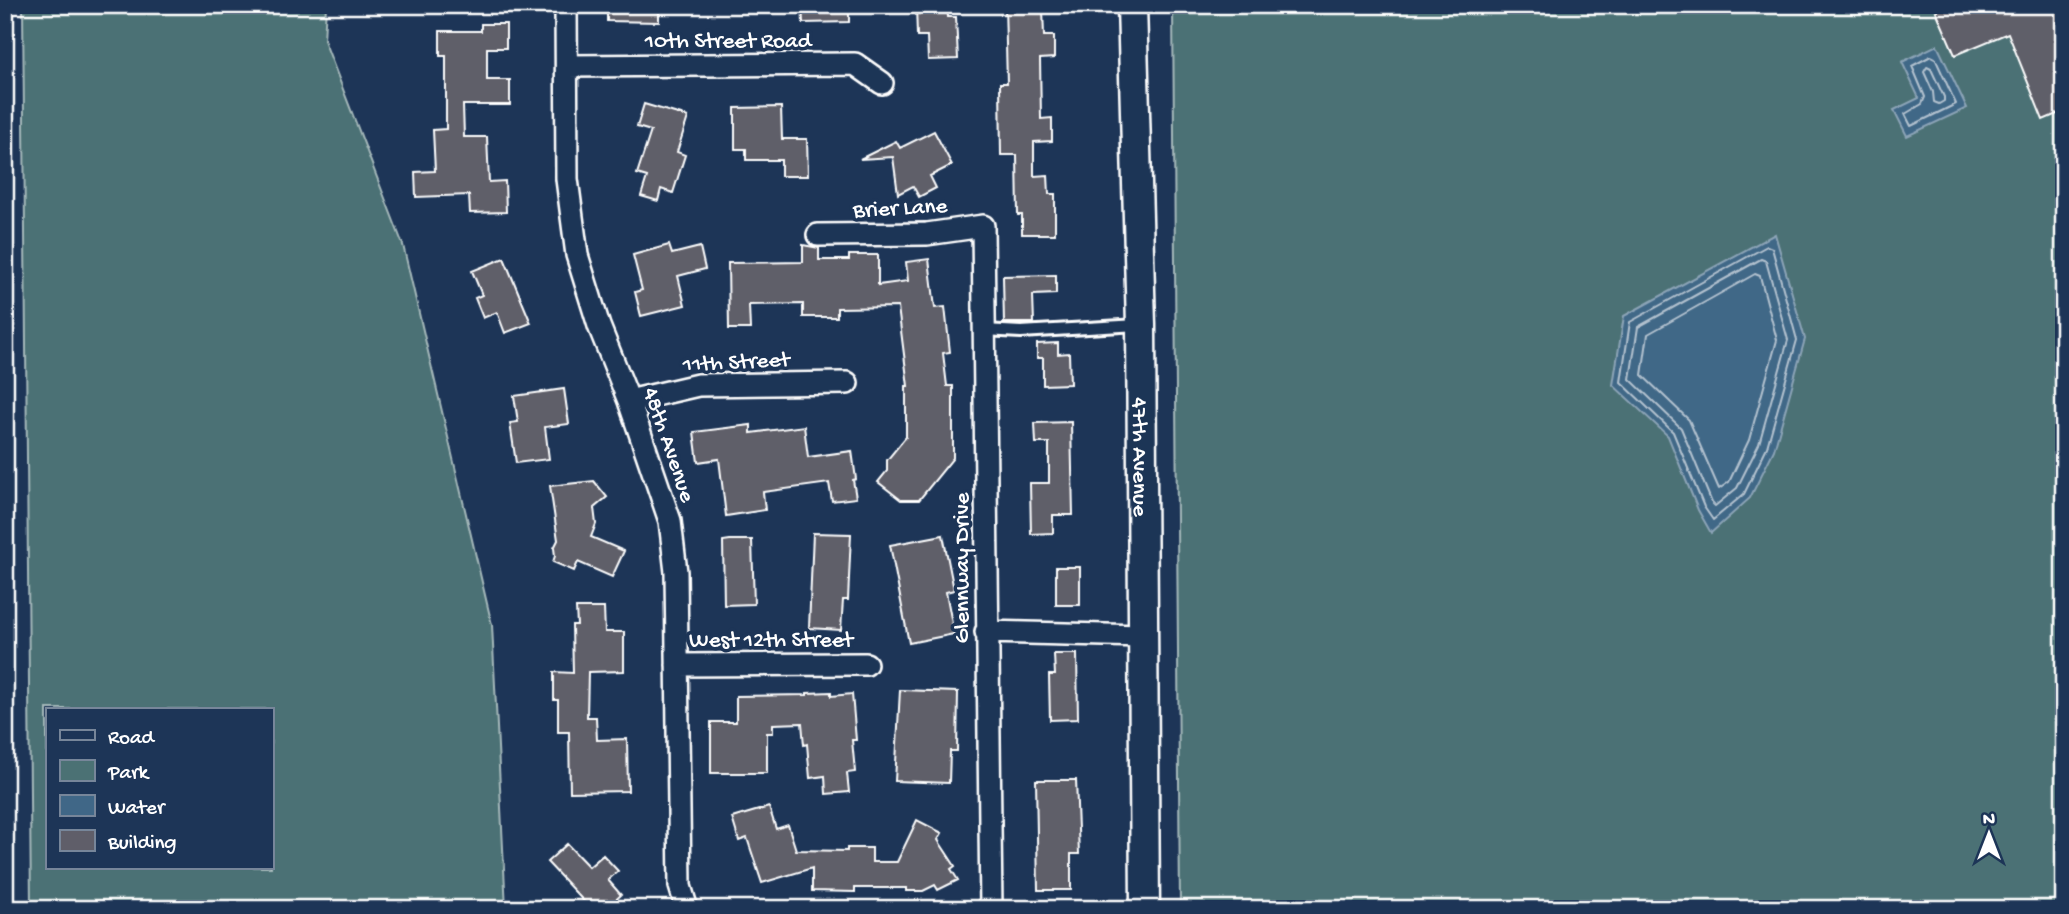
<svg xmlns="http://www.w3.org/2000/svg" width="2069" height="914" viewBox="0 0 2069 914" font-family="'Gochi Hand',sans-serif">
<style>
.green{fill:#4b7174;stroke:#a5b8ba;stroke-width:2;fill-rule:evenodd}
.water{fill:#406787;stroke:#8ca4b7;stroke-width:2}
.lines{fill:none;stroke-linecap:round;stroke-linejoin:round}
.shore{stroke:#b3c2cf;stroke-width:2}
.building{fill:#5f5e69;stroke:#fff;stroke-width:2}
.service-casing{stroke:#fff;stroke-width:16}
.minor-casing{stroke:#fff;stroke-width:26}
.secondary-casing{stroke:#fff;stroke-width:33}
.service{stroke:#1d3557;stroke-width:10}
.minor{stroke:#1d3557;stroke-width:21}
.secondary{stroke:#1d3557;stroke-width:28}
.labels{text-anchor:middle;stroke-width:7;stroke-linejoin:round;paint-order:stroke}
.street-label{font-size:23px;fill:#fff;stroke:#1d3557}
</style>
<rect width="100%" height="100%" fill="#1d3557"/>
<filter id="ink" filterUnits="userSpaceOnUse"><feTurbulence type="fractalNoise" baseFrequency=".0143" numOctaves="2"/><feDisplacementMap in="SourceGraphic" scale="14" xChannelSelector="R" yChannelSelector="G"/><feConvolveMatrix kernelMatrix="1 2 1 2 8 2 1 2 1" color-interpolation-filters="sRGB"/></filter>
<g filter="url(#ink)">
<path class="green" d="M 23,5 L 326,5 L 324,40 L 403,245 L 492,625 L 506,909 L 31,909 ZM 47,709 L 271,709 L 271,867 L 47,867 Z
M 1173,5 L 2064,5 L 2064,909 L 1180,909 Z"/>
<path class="water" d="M 1937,45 L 1967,108 L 1907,136 L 1894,110 L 1919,98 L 1902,62 Z
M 1775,234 L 1805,339 L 1774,450 L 1750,498 L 1711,533 L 1698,510 L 1668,436 L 1613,385 L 1624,316 Z"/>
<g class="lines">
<path class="shore" d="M 1931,56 L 1935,58 L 1956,104 L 1911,126 L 1905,114 L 1922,104 L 1925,97 L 1912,66 Z
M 1927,67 L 1931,69 L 1944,97 L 1944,101 L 1939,104 L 1934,102 L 1933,92 L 1924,72 Z
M 1767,246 L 1772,248 L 1797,340 L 1767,447 L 1744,494 L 1713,520 L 1704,507 L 1673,432 L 1621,382 L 1630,322 Z
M 1761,259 L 1766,261 L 1788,340 L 1759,444 L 1737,488 L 1715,506 L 1712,503 L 1681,428 L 1630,379 L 1638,327 Z
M 1755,274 L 1760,276 L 1777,340 L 1749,440 L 1729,482 L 1719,489 L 1689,420 L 1642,375 L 1648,334 Z"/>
</g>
<path class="building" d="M 607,5 L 659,5 L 659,22 L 607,21 Z
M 802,5 L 849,5 L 849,22 L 803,23 Z
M 916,5 L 947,5 L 948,17 L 956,17 L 958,59 L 928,60 L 927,36 L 917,36 Z
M 1005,5 L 1028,5 L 1028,10 L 1043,9 L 1044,36 L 1054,36 L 1054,58 L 1040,59 L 1041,119 L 1052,118 L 1052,141 L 1034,142 L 1034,176 L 1048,175 L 1049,194 L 1055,194 L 1055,234 L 1022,234 L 1022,215 L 1018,215 L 1017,155 L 1001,155 L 1000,83 L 1007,83 Z
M 1950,5 L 2064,5 L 2064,111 L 2043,120 L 2008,33 L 1955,55 L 1936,11 Z
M 481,24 L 506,24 L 506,48 L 487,48 L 487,80 L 510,80 L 510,105 L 463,105 L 464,137 L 487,137 L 489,182 L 505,181 L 506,212 L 470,213 L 469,195 L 416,197 L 415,172 L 435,171 L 433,130 L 446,129 L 446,56 L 440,56 L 440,31 L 481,31 Z
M 644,104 L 688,117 L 677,152 L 685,155 L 673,193 L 661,189 L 658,201 L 641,196 L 647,177 L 637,174 L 651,131 L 637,127 Z
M 781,107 L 782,139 L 807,139 L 808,176 L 781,176 L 781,160 L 746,160 L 746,149 L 735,149 L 735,108 Z
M 934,131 L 952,165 L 930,176 L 936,188 L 919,197 L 913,186 L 898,194 L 893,157 L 860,159 L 896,141 L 900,148 Z
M 669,245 L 672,254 L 700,247 L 705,269 L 678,276 L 685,305 L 641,316 L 635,292 L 642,290 L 633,255 Z
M 803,245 L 819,248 L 819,260 L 849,260 L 849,255 L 878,255 L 878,285 L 908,281 L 906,262 L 929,259 L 935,308 L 945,307 L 950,352 L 943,353 L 947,386 L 953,386 L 953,458 L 919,500 L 901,500 L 878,482 L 887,471 L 887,460 L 906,437 L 906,386 L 908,386 L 898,307 L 837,308 L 837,317 L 803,317 L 803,304 L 749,305 L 750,329 L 729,329 L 728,263 L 803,262 Z
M 504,258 L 531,323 L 505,333 L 497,312 L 483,318 L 475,298 L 482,295 L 472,271 Z
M 1056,275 L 1056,294 L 1033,295 L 1034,323 L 1004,323 L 1003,276 Z
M 1058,343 L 1058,354 L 1069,353 L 1070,384 L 1043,385 L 1043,358 L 1037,358 L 1037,344 Z
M 564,389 L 569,424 L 545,427 L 549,459 L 516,463 L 510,423 L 518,422 L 514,396 Z
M 1071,422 L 1073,515 L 1053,515 L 1053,533 L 1031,534 L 1030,483 L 1049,483 L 1049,443 L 1036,443 L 1035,423 Z
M 751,425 L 751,433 L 804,426 L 808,457 L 852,451 L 856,479 L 853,480 L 856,498 L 832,501 L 829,483 L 763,492 L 765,510 L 726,516 L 719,459 L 698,462 L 694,432 Z
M 594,481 L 607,497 L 594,508 L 596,524 L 591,537 L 624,551 L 612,577 L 578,562 L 574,571 L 553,562 L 555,556 L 554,548 L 558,540 L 550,486 Z
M 813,533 L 851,534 L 848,600 L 843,600 L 841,630 L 809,628 Z
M 943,535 L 954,590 L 946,592 L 954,634 L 909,643 L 890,545 Z
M 730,540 L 752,540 L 754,604 L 724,605 L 723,541 Z
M 1056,567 L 1080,567 L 1080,605 L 1056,605 Z
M 576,608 L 604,608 L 605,632 L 624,632 L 624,671 L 588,672 L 587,717 L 596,717 L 597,740 L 627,739 L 628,791 L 570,792 L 569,732 L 558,732 L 558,700 L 554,700 L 554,672 L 573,673 L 572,625 L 577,625 Z
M 1054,654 L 1077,654 L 1078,719 L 1050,720 L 1049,675 L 1055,675 Z
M 900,690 L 958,692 L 957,751 L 950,751 L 949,783 L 895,781 Z
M 831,692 L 831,696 L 852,694 L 856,740 L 852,740 L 855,772 L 847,773 L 849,792 L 826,794 L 825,776 L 810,778 L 807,744 L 804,745 L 802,723 L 773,724 L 773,733 L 767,733 L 767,773 L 711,773 L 711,722 L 736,722 L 736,696 L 807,695 L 807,693 Z
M 1036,780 L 1076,780 L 1079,854 L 1071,854 L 1071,890 L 1038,890 Z
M 769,807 L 776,829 L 788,825 L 796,850 L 847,851 L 847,848 L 872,848 L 872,862 L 897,862 L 917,820 L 942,833 L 938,840 L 955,866 L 951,869 L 958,880 L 938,890 L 935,885 L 923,891 L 906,891 L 906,888 L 855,888 L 855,892 L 812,891 L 812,868 L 762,883 L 747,838 L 739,841 L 732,818 Z
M 567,844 L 589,867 L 603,855 L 618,871 L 608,880 L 621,895 L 606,909 L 591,909 L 547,862 Z"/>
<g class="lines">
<g class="service-casing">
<path id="service" d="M 984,330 L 1021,332 L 1138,325"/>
</g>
<g class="minor-casing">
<path id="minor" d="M 566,5 L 567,179 L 577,255 L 599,326 L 629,401 L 670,521 L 676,572 L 680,886 L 687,909
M 568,66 L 855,64 L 882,83
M 818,235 L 927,234 L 983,226 L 991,909
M 629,401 L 698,385 L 847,383
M 986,632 L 1143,636
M 677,665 L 866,664"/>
</g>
<g class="secondary-casing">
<g id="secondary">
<path id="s1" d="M 1132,5 L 1141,325 L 1145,909"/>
</g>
</g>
<use href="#service" class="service"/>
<use href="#minor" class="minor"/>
<use href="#secondary" class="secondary"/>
</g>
</g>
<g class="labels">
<g class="street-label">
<text x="728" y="47">10th Street Road</text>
<text transform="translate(900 206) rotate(-3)" y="8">Brier Lane</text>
<text transform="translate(736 360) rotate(-3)" y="8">11th Street</text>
<text transform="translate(671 444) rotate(71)" y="8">48th Avenue</text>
<text dy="8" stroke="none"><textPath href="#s1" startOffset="452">47th Avenue</textPath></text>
<text transform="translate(960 568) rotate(-90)" y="8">Glennway Drive</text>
<text x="771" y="646">West 12th Street</text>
</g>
</g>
<rect width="2069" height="914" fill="none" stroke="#1d3557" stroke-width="28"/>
<rect x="14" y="14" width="2041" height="886" fill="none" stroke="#fff" stroke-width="2.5" filter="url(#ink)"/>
<rect x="46" y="708" width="228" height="161" fill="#1d3557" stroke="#77869a" stroke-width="2"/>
<rect x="60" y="730" width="35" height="10" fill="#1d3557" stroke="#77869a" stroke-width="2"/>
<text x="108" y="743" font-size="21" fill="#ffffff">Road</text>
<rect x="60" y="760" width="35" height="21" fill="#4b7174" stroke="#77869a" stroke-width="2"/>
<text x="108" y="778" font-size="21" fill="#ffffff">Park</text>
<rect x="60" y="795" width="35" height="21" fill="#406787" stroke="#77869a" stroke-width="2"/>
<text x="108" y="813" font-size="21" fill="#ffffff">Water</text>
<rect x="60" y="830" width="35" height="21" fill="#5f5e69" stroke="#77869a" stroke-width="2"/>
<text x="108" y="848" font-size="21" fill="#ffffff">Building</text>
<g transform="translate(1989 834)" stroke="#1d3557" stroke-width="5" paint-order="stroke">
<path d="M0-5L12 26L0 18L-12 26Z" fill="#ffffff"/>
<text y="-10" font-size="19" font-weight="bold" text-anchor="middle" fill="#ffffff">N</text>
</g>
</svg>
